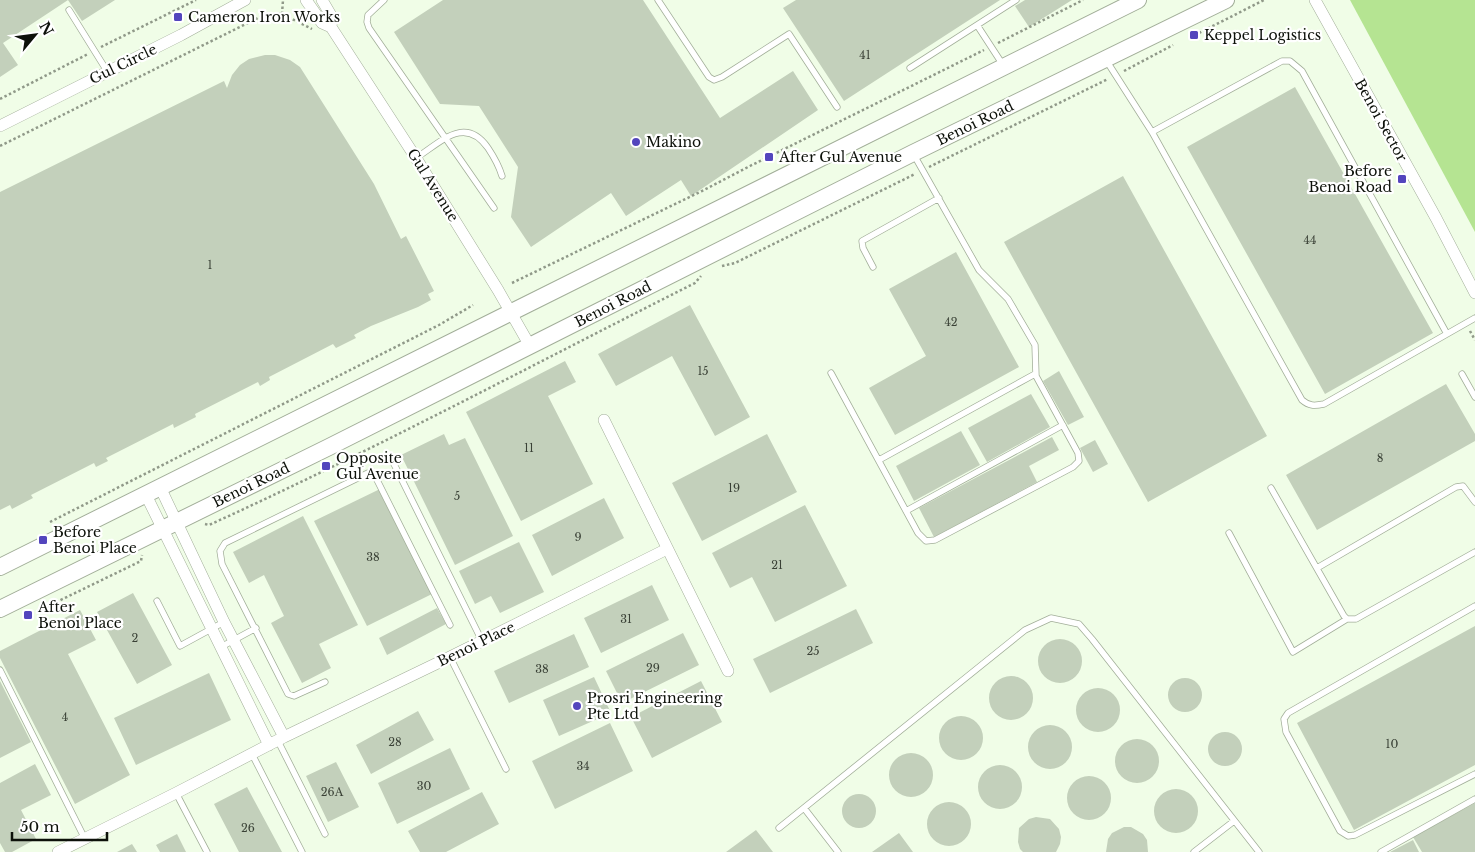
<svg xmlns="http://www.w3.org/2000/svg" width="1475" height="852" viewBox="0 0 1475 852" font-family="'Libre Baskerville',serif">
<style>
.green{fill:#b5e492}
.building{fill:#c3d0bb}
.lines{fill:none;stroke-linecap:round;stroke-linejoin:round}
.lane-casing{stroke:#a2ae99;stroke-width:7}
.street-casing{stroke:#a2ae99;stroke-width:12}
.secondary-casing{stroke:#a2ae99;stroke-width:18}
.path{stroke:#909989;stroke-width:2.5;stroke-dasharray:2.5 2.5;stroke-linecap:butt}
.lane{stroke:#fff;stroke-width:5.5}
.street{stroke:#fff;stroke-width:11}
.secondary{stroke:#fff;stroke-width:16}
.poi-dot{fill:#5345bd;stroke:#fff;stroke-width:2}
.labels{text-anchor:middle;stroke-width:4.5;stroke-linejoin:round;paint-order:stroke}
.number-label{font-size:11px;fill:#3a4136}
.poi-label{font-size:14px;fill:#0d110a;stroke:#fff;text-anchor:start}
.street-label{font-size:14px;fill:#0d110a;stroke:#fff}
</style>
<rect width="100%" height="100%" fill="#f0fde7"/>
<path class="green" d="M 1350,0 L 1475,0 L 1475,232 Z"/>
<path class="building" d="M 0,0 L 115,0 L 82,21 L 68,0 L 3,43 L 18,65 L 0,77 Z
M 443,0 L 643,0 L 720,118 L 793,71 L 818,110 L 691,196 L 681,180 L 626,216 L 611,193 L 531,247 L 511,217 L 518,167 L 479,106 L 440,104 L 394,32 Z
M 796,0 L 1000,0 L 844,101 L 783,8 Z
M 1025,0 L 1072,0 L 1029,27 L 1015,6 Z
M 265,55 L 275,55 L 290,60 L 300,67 L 307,78 L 374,184 L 401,239 L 406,236 L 434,291 L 428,294 L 431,300 L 418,307 L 371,326 L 354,335 L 356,338 L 336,348 L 333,344 L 269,377 L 270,380 L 260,386 L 258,382 L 195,414 L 196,417 L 174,428 L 173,424 L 106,458 L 108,461 L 96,467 L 94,463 L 31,495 L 33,498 L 12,509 L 10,505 L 0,510 L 0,192 L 224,81 L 227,88 L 232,75 L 240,65 L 249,59 Z
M 1295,87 L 1433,333 L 1325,394 L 1187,147 Z
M 1123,176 L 1267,436 L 1148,502 L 1004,242 Z
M 956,252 L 1019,367 L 895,435 L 869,388 L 926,356 L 889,289 Z
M 690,305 L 750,417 L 715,436 L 672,356 L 616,386 L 598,354 Z
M 565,361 L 576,382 L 548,396 L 593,484 L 521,521 L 466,412 Z
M 1059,371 L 1084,417 L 1068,425 L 1043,381 Z
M 1446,384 L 1475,434 L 1475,441 L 1317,530 L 1286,475 Z
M 1031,394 L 1050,427 L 987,462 L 968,428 Z
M 961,431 L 980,465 L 914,501 L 896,466 Z
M 444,434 L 449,445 L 465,438 L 513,536 L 455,565 L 401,455 Z
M 767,434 L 797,492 L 702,541 L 672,483 Z
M 1052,437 L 1059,450 L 1029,466 L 1037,482 L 934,537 L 919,508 Z
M 1095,440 L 1108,464 L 1093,472 L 1080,448 Z
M 380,489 L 432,594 L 367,626 L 314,521 Z
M 604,498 L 624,538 L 552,576 L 532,535 Z
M 805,505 L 847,586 L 775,622 L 752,577 L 730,588 L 712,553 Z
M 303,516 L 358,625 L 319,644 L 331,668 L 302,683 L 271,623 L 284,616 L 264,575 L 249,583 L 233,552 Z
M 519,542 L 544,592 L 500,613 L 491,596 L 475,604 L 459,571 Z
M 652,585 L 669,620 L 601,653 L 584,618 Z
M 133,593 L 172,665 L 137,684 L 97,612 Z
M 437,608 L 446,624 L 387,655 L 379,638 Z
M 856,609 L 873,643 L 770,693 L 753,659 Z
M 80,610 L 96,640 L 68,654 L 130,775 L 75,804 L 0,658 L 0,651 Z
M 1475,626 L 1475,765 L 1354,830 L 1297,723 Z
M 683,633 L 699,665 L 622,703 L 606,671 Z
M 574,634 L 589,667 L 509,703 L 494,671 Z
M1038 661a22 22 0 1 1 44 0a22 22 0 1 1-44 0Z
M 209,673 L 231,720 L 136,765 L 114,718 Z
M989 698a22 22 0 1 1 44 0a22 22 0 1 1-44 0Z
M 594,677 L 611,713 L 559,736 L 543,700 Z
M1168 695a17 17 0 1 1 34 0a17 17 0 1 1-34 0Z
M 0,681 L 31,742 L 0,758 Z
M 701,681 L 722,722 L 652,758 L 631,717 Z
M1076 710a22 22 0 1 1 44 0a22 22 0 1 1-44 0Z
M 418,711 L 434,740 L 371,774 L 356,745 Z
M939 738a22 22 0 1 1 44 0a22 22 0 1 1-44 0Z
M 610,723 L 633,771 L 555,809 L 532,761 Z
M1028 747a22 22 0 1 1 44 0a22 22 0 1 1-44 0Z
M1208 749a17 17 0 1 1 34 0a17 17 0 1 1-34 0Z
M1115 761a22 22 0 1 1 44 0a22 22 0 1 1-44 0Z
M 450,748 L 470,789 L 397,824 L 378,783 Z
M889 775a22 22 0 1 1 44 0a22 22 0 1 1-44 0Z
M 336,762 L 359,807 L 328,822 L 306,776 Z
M 35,764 L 51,795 L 21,810 L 36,839 L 12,852 L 5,852 L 0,843 L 0,783 Z
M978 787a22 22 0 1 1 44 0a22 22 0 1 1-44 0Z
M1067 798a22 22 0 1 1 44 0a22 22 0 1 1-44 0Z
M 247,787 L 282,852 L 239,852 L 214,804 Z
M1154 811a22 22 0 1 1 44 0a22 22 0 1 1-44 0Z
M 482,792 L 499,824 L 446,852 L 420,852 L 408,831 Z
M842 811a17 17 0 1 1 34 0a17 17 0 1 1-34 0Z
M927 824a22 22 0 1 1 44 0a22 22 0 1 1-44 0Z
M 1475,803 L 1475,852 L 1422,852 L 1413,837 Z
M 1036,817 L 1050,819 L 1059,829 L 1061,837 L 1060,844 L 1056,852 L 1023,852 L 1020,849 L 1018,842 L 1019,828 L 1029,819 Z
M 1124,827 L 1131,827 L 1143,834 L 1147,840 L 1148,852 L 1106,852 L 1108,839 L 1112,833 Z
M 756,830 L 773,852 L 726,852 Z
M 899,833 L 913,852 L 872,852 Z
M 177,834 L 186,852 L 160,852 L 156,845 Z
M 1413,840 L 1419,852 L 1390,852 Z
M 132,844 L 137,852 L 117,852 Z"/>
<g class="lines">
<g class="lane-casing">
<path id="lane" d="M 384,0 L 368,15 L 367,22 L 369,28 L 494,208
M 658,0 L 709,77 L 714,80 L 722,77 L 789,34 L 837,107
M 69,10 L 107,71
M 977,25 L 1003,65
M 1106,60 L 1152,132 L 1302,400 C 1309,406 1314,406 1324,404 L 1475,318
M 910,68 L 1016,0
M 1152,132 L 1282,61 L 1290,61 L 1302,71 L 1447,334
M 416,158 C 441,142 465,115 488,148 C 494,157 499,166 502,176
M 873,267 L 863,248 L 862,241 L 939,198
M 831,373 L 918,533 L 926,541 L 935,540 L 1073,467 L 1079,461 L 1078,453 L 1036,376 L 1035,345 L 1008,299 L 979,270 L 914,155
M 1462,374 L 1475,397
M 879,460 L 1035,374
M 393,462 L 482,641
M 1271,488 L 1344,616 L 1347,619
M 906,511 L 1063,425
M 1229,533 L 1293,652 L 1347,619 L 1356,619 L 1475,552
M 1317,568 L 1456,487 L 1463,486 L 1475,502
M 157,601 L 180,646 L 224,622
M 1475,606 L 1288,713 L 1284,719 L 1286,732 L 1340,831 L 1348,836 L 1355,835 L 1475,774
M 221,647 L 256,628
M 450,657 L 506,769
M 0,670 L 85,839
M 325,682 L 294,696 L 288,694 L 222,564 L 220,551 L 225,543 L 368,473 L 376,478 L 450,625
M 278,741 L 325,834
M 252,754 L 302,852
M 176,793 L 207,852
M 804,808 L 838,852
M 779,828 L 1025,630 L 1051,618 L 1079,624 L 1092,639 L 1259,852
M 1194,852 L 1234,821
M 1381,852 L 1475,799"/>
</g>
<g class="street-casing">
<path id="street" d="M 306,0 L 322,23 L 331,27 L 416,158 L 498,290 L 530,346
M 322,0 L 332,17 L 331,27
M 1315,0 L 1436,218 L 1475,293
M 0,126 L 181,35 L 245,0
M 604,420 L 728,671
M 160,487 L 224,622 L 284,737
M 146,495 L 269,745
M 58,852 L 176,793 L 284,737 L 450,657 L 667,549"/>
</g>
<g class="secondary-casing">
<path id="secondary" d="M 0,567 L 1138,0
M 0,609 L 329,447 L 913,153 L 1226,0"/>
</g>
<path class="path" d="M 282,14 L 283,0
M 1199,33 L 1264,0
M 998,43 L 1083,0
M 101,47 L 196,0
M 1124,71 L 1173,45
M 0,99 L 88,54
M 0,146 L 266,14 L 282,14 L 312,29
M 929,167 L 1108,79
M 722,266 L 735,263 L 915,174
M 512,283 L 702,191 L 750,166 L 984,50
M 1470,331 L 1475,340
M 50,522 L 439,325 L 473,305
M 205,524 L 209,525 C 374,450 534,364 695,283 L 701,276
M 38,611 L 141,561 L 142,555"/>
<use href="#lane" class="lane"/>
<use href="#street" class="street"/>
<use href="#secondary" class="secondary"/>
</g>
<g class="poi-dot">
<rect x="173" y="12" width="10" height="10" rx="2.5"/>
<rect x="1189" y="30" width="10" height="10" rx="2.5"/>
<circle cx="636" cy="142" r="5"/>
<rect x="764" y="152" width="10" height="10" rx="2.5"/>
<rect x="1397" y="174" width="10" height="10" rx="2.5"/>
<rect x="321" y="461" width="10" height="10" rx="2.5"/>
<rect x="38" y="535" width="10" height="10" rx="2.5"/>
<rect x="23" y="610" width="10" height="10" rx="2.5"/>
<circle cx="577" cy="706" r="5"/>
</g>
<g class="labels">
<g class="number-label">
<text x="865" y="59">41</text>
<text x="1310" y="244">44</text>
<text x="210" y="269">1</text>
<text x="951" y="326">42</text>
<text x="703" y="375">15</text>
<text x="529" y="452">11</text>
<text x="1380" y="462">8</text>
<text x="734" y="492">19</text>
<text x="457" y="500">5</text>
<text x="578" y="541">9</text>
<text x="373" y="561">38</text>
<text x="777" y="569">21</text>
<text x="626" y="623">31</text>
<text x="135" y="642">2</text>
<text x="813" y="655">25</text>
<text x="653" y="672">29</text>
<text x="542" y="673">38</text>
<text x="65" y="721">4</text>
<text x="395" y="746">28</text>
<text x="1392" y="748">10</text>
<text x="583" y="770">34</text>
<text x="424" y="790">30</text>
<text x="332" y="796">26A</text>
<text x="248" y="832">26</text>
</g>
<g class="poi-label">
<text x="188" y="22">Cameron Iron Works</text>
<text x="1204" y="40">Keppel Logistics</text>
<text x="646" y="147">Makino</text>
<text x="779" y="162">After Gul Avenue</text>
<text x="1392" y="176" text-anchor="end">Before<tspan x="1392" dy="16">Benoi Road</tspan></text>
<text x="336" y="463">Opposite<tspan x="336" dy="16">Gul Avenue</tspan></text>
<text x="53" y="537">Before<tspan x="53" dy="16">Benoi Place</tspan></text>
<text x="38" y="612">After<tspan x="38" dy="16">Benoi Place</tspan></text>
<text x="587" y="703">Prosri Engineering<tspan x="587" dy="16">Pte Ltd</tspan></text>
</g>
<g class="street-label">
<text transform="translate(123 64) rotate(-26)" y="5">Gul Circle</text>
<text transform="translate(1381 120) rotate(61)" y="5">Benoi Sector</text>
<text transform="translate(975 123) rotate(-26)" y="5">Benoi Road</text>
<text transform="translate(433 185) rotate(58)" y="5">Gul Avenue</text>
<text transform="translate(613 304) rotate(-27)" y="5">Benoi Road</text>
<text transform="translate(251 485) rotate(-26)" y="5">Benoi Road</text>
<text transform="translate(476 644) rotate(-26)" y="5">Benoi Place</text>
</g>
</g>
<g transform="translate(35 35) rotate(61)" stroke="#ffffff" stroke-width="4" paint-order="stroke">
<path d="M0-4L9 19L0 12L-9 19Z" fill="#0d110a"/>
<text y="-8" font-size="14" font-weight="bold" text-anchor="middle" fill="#0d110a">N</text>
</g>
<path d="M12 832v8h95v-8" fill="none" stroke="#0d110a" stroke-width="2.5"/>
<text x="20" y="832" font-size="15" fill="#0d110a" stroke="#ffffff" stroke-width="4" paint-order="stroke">50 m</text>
</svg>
